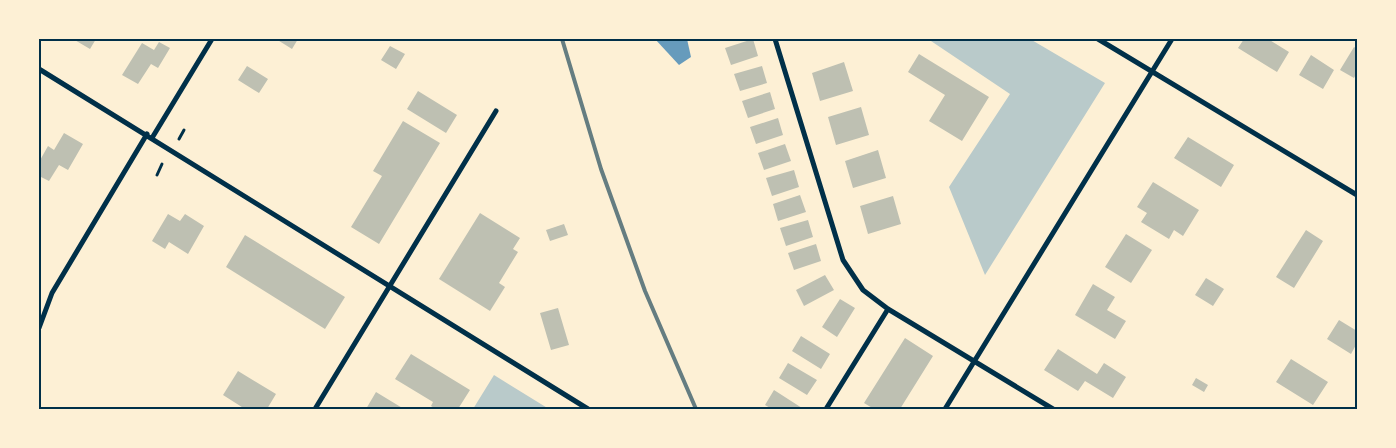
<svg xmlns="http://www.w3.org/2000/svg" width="1396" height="448" viewBox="0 0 1396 448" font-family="'Alegreya Sans',sans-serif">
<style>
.green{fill:#b9caca}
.water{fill:#669bbc}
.building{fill:#bec0b2}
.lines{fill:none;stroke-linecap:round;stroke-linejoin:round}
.path{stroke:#003049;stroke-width:3}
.minor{stroke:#003049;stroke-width:5}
.rail{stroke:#657d81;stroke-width:4}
.neatline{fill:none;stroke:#003049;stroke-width:2}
</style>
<rect width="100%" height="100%" fill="#fdf0d5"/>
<path class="green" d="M 928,39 L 1030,39 L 1105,83 L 985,275 L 949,187 L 1010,94 Z
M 494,375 L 549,409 L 473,409 Z"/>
<path class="water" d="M 655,39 L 687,39 L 691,57 L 679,65 Z"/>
<path class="building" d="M 73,39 L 96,39 L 90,49 Z
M 276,39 L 298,39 L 292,49 Z
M 753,39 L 758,56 L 731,65 L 725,48 Z
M 1244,39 L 1268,39 L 1289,52 L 1277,72 L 1238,48 Z
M 159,42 L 170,48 L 158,68 L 151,64 L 138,84 L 122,75 L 142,43 L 154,50 Z
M 390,46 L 405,54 L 396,69 L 381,60 Z
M 1354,47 L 1357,49 L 1357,72 L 1354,78 L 1340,70 Z
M 919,54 L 989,97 L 962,141 L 929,121 L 945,95 L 908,72 Z
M 1311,55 L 1334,70 L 1323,89 L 1299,75 Z
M 844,62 L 853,91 L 820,101 L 812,73 Z
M 247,66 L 268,79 L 259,93 L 238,80 Z
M 762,66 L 767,83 L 740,91 L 734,74 Z
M 418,91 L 457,115 L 446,133 L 407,109 Z
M 770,92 L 775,109 L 748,118 L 742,101 Z
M 861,107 L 869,135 L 836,145 L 828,117 Z
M 778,118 L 783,135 L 756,144 L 750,127 Z
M 403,121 L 440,143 L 379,244 L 351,227 L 382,176 L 373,171 Z
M 64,133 L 83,144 L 68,170 L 59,165 L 49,181 L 39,176 L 39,162 L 48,146 L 54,150 Z
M 1188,137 L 1234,165 L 1221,187 L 1174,158 Z
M 785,144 L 791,161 L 764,170 L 758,153 Z
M 878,150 L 886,178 L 853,188 L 845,161 Z
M 794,170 L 799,187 L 772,196 L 766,178 Z
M 1153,182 L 1199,210 L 1183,236 L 1174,230 L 1169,239 L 1141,222 L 1147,213 L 1137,207 Z
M 800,195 L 806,212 L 778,221 L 773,204 Z
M 893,196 L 901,224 L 868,234 L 860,206 Z
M 480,213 L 520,238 L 513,249 L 518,252 L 499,283 L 505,287 L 490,311 L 439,279 Z
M 168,214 L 180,221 L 185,214 L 204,226 L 188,254 L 169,242 L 165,249 L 152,241 Z
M 808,220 L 813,237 L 786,246 L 780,228 Z
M 564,224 L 568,235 L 550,241 L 546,230 Z
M 1306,230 L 1323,241 L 1294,288 L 1276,277 Z
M 1126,234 L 1152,250 L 1131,283 L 1105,267 Z
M 245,235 L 345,297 L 325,329 L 226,267 Z
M 816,244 L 821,261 L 794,270 L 788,253 Z
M 825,275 L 834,290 L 804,306 L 796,290 Z
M 1206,278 L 1224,289 L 1213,306 L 1195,295 Z
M 1093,284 L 1115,297 L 1107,310 L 1126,321 L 1115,339 L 1075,315 Z
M 840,299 L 855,308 L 837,337 L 822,327 Z
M 558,308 L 569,345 L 551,350 L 540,313 Z
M 1339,320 L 1357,331 L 1357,343 L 1351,354 L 1327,339 Z
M 801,336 L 830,354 L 821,369 L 792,351 Z
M 905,338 L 933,356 L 900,409 L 874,409 L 864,403 Z
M 1058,349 L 1097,374 L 1104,363 L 1126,377 L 1113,398 L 1085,381 L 1078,391 L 1044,370 Z
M 411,354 L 470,390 L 458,409 L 436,409 L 431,406 L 433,402 L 395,379 Z
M 1291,359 L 1328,382 L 1313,405 L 1276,382 Z
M 788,363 L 817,380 L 807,395 L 779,378 Z
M 238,371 L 276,394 L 267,409 L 245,409 L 223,395 Z
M 1196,378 L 1208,385 L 1204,392 L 1192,385 Z
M 774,390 L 802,408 L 802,409 L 772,409 L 765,405 Z
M 376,392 L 404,409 L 366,409 Z"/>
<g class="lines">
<path class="path" d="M 179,139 L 184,130
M 157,175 L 162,164"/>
<path class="minor" d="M 775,39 L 843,260 L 863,290 L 888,309 L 1053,409
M 1098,39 L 1357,195
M 39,69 L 588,409
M 152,138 L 212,39
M 39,328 L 52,293 L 147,134
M 315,409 L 496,111
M 826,409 L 888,309
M 945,409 L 1172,39"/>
<path class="rail" d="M 562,39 L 601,169 L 645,291 L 696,409"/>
</g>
<rect width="1396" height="448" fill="none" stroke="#fdf0d5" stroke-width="80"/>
<rect x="40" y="40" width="1316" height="368" class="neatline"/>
</svg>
